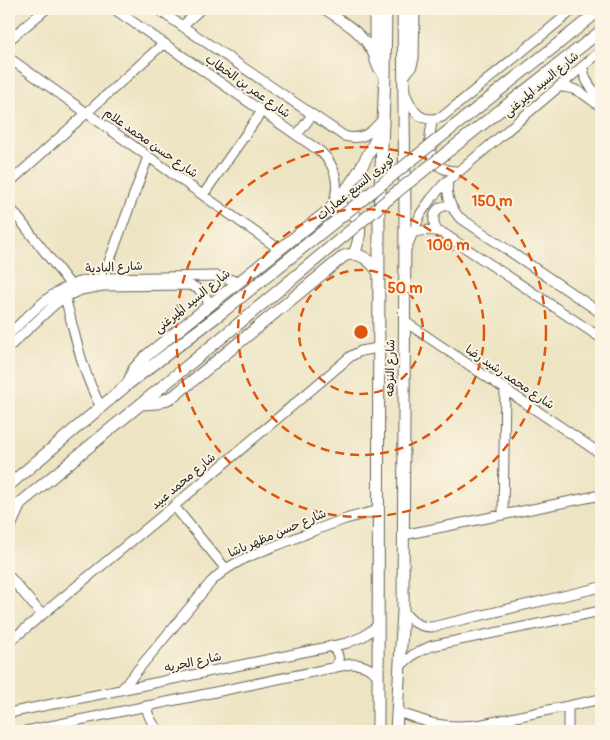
<svg xmlns="http://www.w3.org/2000/svg" width="610" height="740" viewBox="0 0 610 740" font-family="Pangolin,'Playpen Sans Arabic',sans-serif">
<style>
.lines{fill:none;stroke-linecap:round;stroke-linejoin:round}
.minor-casing{stroke:#656256;stroke-width:11}
.major-casing{stroke:#656256;stroke-width:13}
.highway-casing{stroke:#656256;stroke-width:14}
.minor{stroke:#fff;stroke-width:9}
.major{stroke:#fff;stroke-width:11}
.highway{stroke:#fff;stroke-width:12}
.major-bridge-casing{stroke:#656256;stroke-width:13;stroke-linecap:butt}
.major-bridge{stroke:#fff;stroke-width:11}
.ring{fill:none;stroke:#de560d;stroke-width:2.5;stroke-dasharray:9 6}
.labels{text-anchor:middle;stroke-width:4;stroke-linejoin:round;paint-order:stroke}
.street-label{font-size:12px;fill:#1c1c1c;stroke:#fcf5e5}
.centre{fill:#de560d;stroke:#fcf5e5;stroke-width:2.5}
.ring-label{font-size:15px;text-anchor:middle;font-weight:bold;fill:#de560d;stroke:#fcf5e5;stroke-width:4;stroke-linejoin:round;paint-order:stroke}
</style>
<rect width="100%" height="100%" fill="#fcf5e5"/>
<filter id="ink" filterUnits="userSpaceOnUse"><feTurbulence type="fractalNoise" baseFrequency=".02" numOctaves="2"/><feDisplacementMap in="SourceGraphic" scale="10" xChannelSelector="R" yChannelSelector="G"/><feConvolveMatrix kernelMatrix="1 2 1 2 8 2 1 2 1" color-interpolation-filters="sRGB"/></filter>
<filter id="wash" filterUnits="userSpaceOnUse"><feTurbulence type="fractalNoise" baseFrequency=".0096" numOctaves="4" result="noise"/><feDisplacementMap in="SourceGraphic" scale="20" xChannelSelector="R" yChannelSelector="G"/><feGaussianBlur stdDeviation="1.12" result="paint"/><feColorMatrix in="noise" values="0 0 0 0 0 0 0 0 0 0 0 0 0 0 0 0 0 1.4 0 .05"/><feComposite in="paint" operator="in"/></filter>
<g filter="url(#wash)">
<rect width="100%" height="100%" fill="#ede4c3"/>
</g>
<g filter="url(#ink)">
<g class="lines">
<g class="minor-casing">
<path id="minor" d="M 114,9 L 321,152 C 336,166 340,185 333,205
M 157,9 L 344,136 C 362,141 371,133 382,120
M 324,9 C 345,23 363,32 374,56
M 182,26 L 201,9
M 9,40 L 46,9
M 9,58 L 279,249
M 583,66 C 584,80 590,89 601,97
M 558,87 C 577,86 587,97 601,107
M 406,95 C 413,112 421,124 442,117 L 574,9
M 433,119 C 427,143 426,172 459,171
M 297,135 L 312,115
M 448,180 C 446,195 449,206 459,217 L 601,313
M 9,183 L 164,43
M 203,195 L 262,111
M 9,206 L 73,288
M 437,231 C 430,218 435,204 451,206
M 412,233 C 423,229 432,229 443,233 L 601,338
M 407,247 L 421,213 L 431,199 L 443,185 L 601,51
M 103,278 L 148,157
M 65,297 C 75,334 82,373 101,407
M 404,321 L 601,454
M 9,334 C 39,306 59,280 103,278 L 216,276 L 223,277 L 238,282
M 9,347 L 54,305 L 65,297 L 81,290 L 103,286 L 189,285 C 200,288 206,295 210,305
M 174,506 L 226,569
M 503,515 L 505,388
M 403,535 L 601,495
M 9,576 L 42,615
M 403,611 C 411,621 418,627 432,627 L 601,587
M 9,642 L 174,506 L 351,356 L 361,351 L 378,348
M 331,646 C 339,652 341,661 334,668
M 400,666 L 414,654 L 431,646 L 601,611
M 121,690 L 211,582 C 233,559 264,551 293,539 C 321,528 348,516 378,511
M 146,706 C 148,716 152,724 159,731
M 397,712 C 408,715 417,719 428,722 C 446,727 464,727 483,724 L 601,699
M 9,713 L 347,643 L 364,636 L 378,625
M 26,731 L 351,664 C 362,664 370,667 377,675
M 568,731 L 568,706"/>
</g>
<g class="major-casing">
<path id="major" d="M 375,9 L 375,58 L 378,66 L 385,76
M 559,43 L 601,9
M 569,56 L 601,31
M 404,75 L 411,66 L 413,58 L 414,9
M 329,210 C 335,207 342,206 348,210 C 365,218 360,240 354,254
M 128,384 L 134,369 L 146,356 L 329,210 C 352,186 365,162 379,133
M 141,404 L 158,403 L 174,396 L 344,256 C 360,250 371,261 379,273
M 9,485 L 128,384 L 225,310
M 12,510 L 237,325
M 378,731 L 379,215 L 385,76 L 386,9
M 396,731 L 403,611 L 405,214 L 403,9"/>
</g>
<g class="highway-casing">
<path id="highway" d="M 9,527 L 19,505"/>
</g>
<use href="#minor" class="minor"/>
<use href="#major" class="major"/>
<use href="#highway" class="highway"/>
<g class="major-bridge-casing">
<path id="major-bridge" d="M 225,310 L 418,155 L 559,43
M 237,325 L 398,191 L 569,56"/>
</g>
<use href="#major-bridge" class="major-bridge"/>
</g>
</g>
<g class="ring">
<circle cx="361" cy="332" r="62"/>
<circle cx="361" cy="332" r="123"/>
<circle cx="361" cy="332" r="185"/>
</g>
<g class="labels">
<g class="street-label">
<text transform="translate(541 84) rotate(-40)" y="4">شارع السيد الميرغنى</text>
<text transform="translate(248 86) rotate(35)" y="4">شارع عمر بن الخطاب</text>
<text transform="translate(151 143) rotate(35)" y="4">شارع حسن محمد علام</text>
<text transform="translate(356 187) rotate(-39)" y="4">كوبرى السبع عمارات</text>
<text transform="translate(114 267) rotate(-3)" y="4">شارع البادية</text>
<text transform="translate(192 301) rotate(-39)" y="4">شارع السيد الميرغنى</text>
<text transform="translate(390 368) rotate(-89)" y="4">شارع النزهه</text>
<text transform="translate(510 377) rotate(34)" y="4">شارع محمد رشيد رضا</text>
<text transform="translate(183 481) rotate(-40)" y="4">شارع محمد عبيد</text>
<text transform="translate(277 533) rotate(-23)" y="4">شارع حسن مظهر باشا</text>
<text transform="translate(193 662) rotate(-12)" y="4">شارع الحريه</text>
</g>
</g>
<circle cx="361" cy="332" r="8" class="centre"/>
<g class="ring-label">
<text x="492" y="206">150 m</text>
<text x="448" y="250">100 m</text>
<text x="405" y="293">50 m</text>
</g>
<rect width="610" height="740" fill="none" stroke="#fcf5e5" stroke-width="30"/>
</svg>
